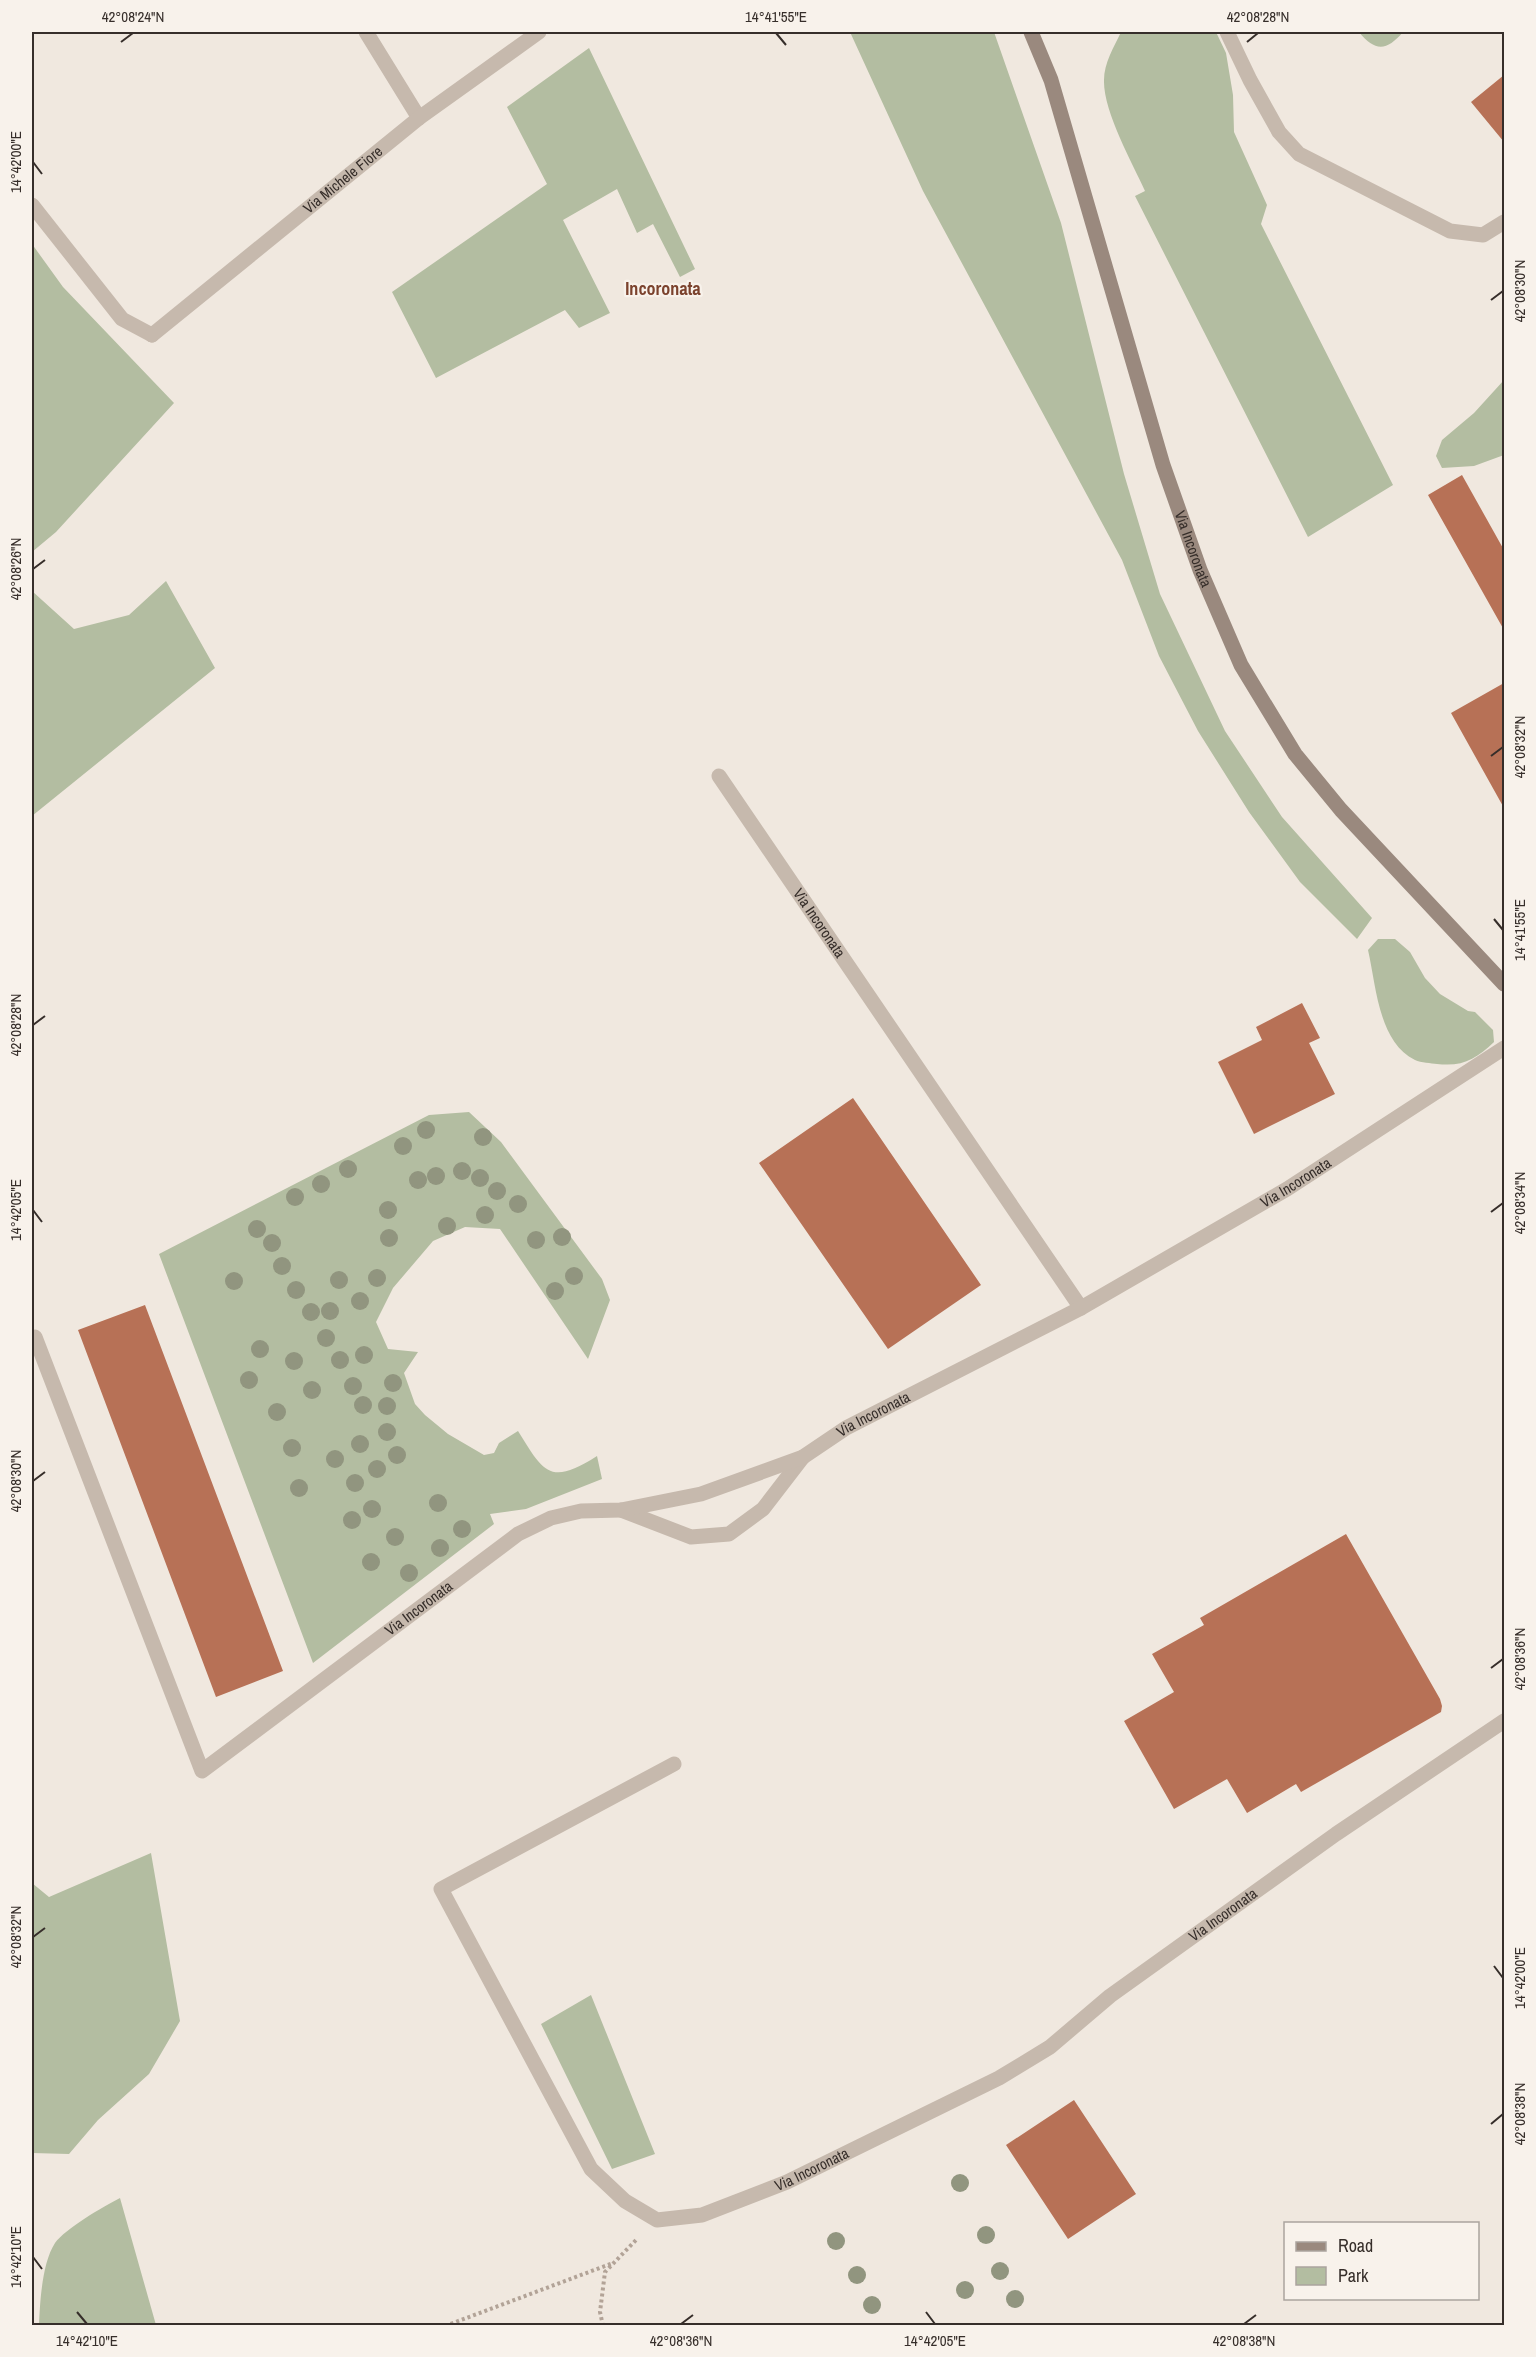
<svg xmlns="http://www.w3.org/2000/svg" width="1536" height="2357" viewBox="0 0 1536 2357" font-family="'Archivo Narrow',sans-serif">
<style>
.green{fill:#b3bda1}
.building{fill:#b77156}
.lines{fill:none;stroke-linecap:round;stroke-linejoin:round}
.path{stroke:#b2a397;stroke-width:4;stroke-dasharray:3 3;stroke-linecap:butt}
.service{stroke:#c6b9ad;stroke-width:15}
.minor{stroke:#c6b9ad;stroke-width:15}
.secondary{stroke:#9a897e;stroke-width:15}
.tree{fill:#91957f}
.ticks{fill:none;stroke:#362e2a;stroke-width:2}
.labels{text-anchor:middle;stroke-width:4.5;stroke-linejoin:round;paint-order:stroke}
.street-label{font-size:15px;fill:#362e2a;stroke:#f8f2eb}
.quarter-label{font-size:18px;font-weight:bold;fill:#7b422d;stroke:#f8f2eb}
.neatline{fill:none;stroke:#362e2a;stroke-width:2}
.ticks-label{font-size:15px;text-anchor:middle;fill:#362e2a}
</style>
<rect width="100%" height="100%" fill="#f0e8df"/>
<path class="green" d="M 850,32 L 994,32 L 1061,223 L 1124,474 L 1160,594 L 1225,731 L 1282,817 L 1372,918 L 1357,939 L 1300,882 L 1249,812 L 1198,731 L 1159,656 L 1122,560 L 923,191 Z
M 1121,32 L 1216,32 L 1226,53 L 1233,95 L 1234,132 L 1267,205 L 1261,224 L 1393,485 L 1308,537 L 1135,196 L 1145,191 C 1132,162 1103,111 1104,80 C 1104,63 1114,47 1121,32 Z
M 1359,32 L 1403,32 C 1387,51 1375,52 1359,32 Z
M 589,48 L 695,269 L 680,277 L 653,224 L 637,233 L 617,189 L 563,220 L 610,313 L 579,328 L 565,310 L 436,378 L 392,292 L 547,184 L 507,107 Z
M 32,244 L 63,287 L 174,403 L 56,532 L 32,552 Z
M 1504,380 L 1504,455 L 1474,466 L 1442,468 L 1436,456 L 1442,440 L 1474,413 Z
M 166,581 L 215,668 L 32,816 L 32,591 L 74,629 L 129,615 Z
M 1378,939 L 1395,939 L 1410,952 L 1425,978 L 1440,994 L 1468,1011 L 1475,1012 L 1493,1030 L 1494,1042 C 1476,1059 1463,1067 1437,1064 C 1431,1063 1421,1063 1415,1060 C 1378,1042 1376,984 1368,950 Z
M 469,1112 L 501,1142 L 602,1279 L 610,1300 L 588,1359 L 500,1229 L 465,1227 L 433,1241 L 393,1288 L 376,1322 L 388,1349 L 418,1352 L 404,1373 L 415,1404 L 425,1415 L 448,1434 L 484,1455 L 494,1453 L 499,1443 L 518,1431 C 544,1473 550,1486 597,1456 L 602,1479 L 526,1509 L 490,1514 L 494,1524 L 313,1663 L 159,1254 L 429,1115 Z
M 151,1853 L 180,2021 L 149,2074 L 98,2120 L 69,2154 L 32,2153 L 32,1883 L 49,1897 Z
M 591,1995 L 655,2154 L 612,2169 L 541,2024 Z
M 120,2198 L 156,2325 L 39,2325 C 40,2302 42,2263 55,2243 C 65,2229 104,2206 120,2198 Z"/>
<path class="building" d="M 1504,75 L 1504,142 L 1471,102 Z
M 1462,475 L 1504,550 L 1504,630 L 1428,495 Z
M 1504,683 L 1504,808 L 1451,713 Z
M 1302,1003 L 1320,1038 L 1309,1043 L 1335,1094 L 1254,1134 L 1218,1062 L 1262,1040 L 1256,1027 Z
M 853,1098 L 981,1285 L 888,1349 L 759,1163 Z
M 145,1305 L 283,1671 L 216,1697 L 78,1330 Z
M 1346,1534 L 1440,1699 L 1442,1706 L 1441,1712 L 1301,1792 L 1296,1784 L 1247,1813 L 1227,1779 L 1174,1809 L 1124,1721 L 1174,1692 L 1152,1654 L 1204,1625 L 1200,1618 Z
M 1074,2100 L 1136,2194 L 1068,2239 L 1006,2145 Z"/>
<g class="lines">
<path class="path" d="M 445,2326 L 613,2263
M 603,2326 L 600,2312 L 605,2272 L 637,2239"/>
<path class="service" d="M 32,205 L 122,319 L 152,335
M 621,1510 L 691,1537 L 729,1534 L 763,1509 L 803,1457"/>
<g class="minor">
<path d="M 366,32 L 419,118"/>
<path d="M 1227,32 L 1250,80 L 1279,132 L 1299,154 L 1450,231 L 1483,235 L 1504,222"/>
<path id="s1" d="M 152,335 L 419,118 L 539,32"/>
<path id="s2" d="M 719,776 L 1081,1308"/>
<path id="s3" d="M 35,1337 L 202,1771 L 518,1534 L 551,1518 L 581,1511 L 621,1510 L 701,1494 L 803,1457 L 846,1428 L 1081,1308 L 1287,1189 L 1504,1048"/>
<path id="s4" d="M 674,1764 L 441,1889 L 591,2169 L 625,2201 L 657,2220 L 702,2215 L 787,2182 L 999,2078 L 1050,2047 L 1110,1996 L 1336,1834 L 1504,1721"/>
</g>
<path class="secondary" id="s5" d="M 1031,32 L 1051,80 L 1163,465 L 1200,570 L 1241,665 L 1295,754 L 1341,810 L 1504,984"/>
</g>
<g class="tree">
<circle cx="426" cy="1130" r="9"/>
<circle cx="483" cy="1137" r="9"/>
<circle cx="403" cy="1146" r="9"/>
<circle cx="348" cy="1169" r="9"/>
<circle cx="462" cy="1171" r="9"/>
<circle cx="436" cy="1176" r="9"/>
<circle cx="480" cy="1178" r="9"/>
<circle cx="418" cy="1180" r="9"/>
<circle cx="321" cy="1184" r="9"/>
<circle cx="497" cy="1191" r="9"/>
<circle cx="295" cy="1197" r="9"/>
<circle cx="518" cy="1204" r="9"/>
<circle cx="388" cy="1210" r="9"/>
<circle cx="485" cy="1215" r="9"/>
<circle cx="447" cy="1226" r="9"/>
<circle cx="257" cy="1229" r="9"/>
<circle cx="562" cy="1237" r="9"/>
<circle cx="389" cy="1238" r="9"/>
<circle cx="536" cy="1240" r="9"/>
<circle cx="272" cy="1243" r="9"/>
<circle cx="282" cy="1266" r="9"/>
<circle cx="574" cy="1276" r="9"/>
<circle cx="377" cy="1278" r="9"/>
<circle cx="339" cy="1280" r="9"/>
<circle cx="234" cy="1281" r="9"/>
<circle cx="296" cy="1290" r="9"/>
<circle cx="555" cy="1291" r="9"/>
<circle cx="360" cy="1301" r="9"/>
<circle cx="330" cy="1311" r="9"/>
<circle cx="311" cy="1312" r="9"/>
<circle cx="326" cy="1338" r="9"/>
<circle cx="260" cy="1349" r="9"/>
<circle cx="364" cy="1355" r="9"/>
<circle cx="340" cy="1360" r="9"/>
<circle cx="294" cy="1361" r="9"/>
<circle cx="249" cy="1380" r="9"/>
<circle cx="393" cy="1383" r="9"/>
<circle cx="353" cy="1386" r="9"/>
<circle cx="312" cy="1390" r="9"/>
<circle cx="363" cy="1405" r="9"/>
<circle cx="387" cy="1406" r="9"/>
<circle cx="277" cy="1412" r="9"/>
<circle cx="387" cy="1432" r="9"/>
<circle cx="360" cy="1444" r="9"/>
<circle cx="292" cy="1448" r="9"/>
<circle cx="397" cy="1455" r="9"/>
<circle cx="335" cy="1459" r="9"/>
<circle cx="377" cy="1469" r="9"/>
<circle cx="355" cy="1483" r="9"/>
<circle cx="299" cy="1488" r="9"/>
<circle cx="438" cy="1503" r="9"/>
<circle cx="372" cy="1509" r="9"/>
<circle cx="352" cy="1520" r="9"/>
<circle cx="462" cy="1529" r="9"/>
<circle cx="395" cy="1537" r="9"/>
<circle cx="440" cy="1548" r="9"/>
<circle cx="371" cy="1562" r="9"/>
<circle cx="409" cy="1573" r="9"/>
<circle cx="960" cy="2183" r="9"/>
<circle cx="986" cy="2235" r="9"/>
<circle cx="836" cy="2241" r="9"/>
<circle cx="1000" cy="2271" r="9"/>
<circle cx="857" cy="2275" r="9"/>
<circle cx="965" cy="2290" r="9"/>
<circle cx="1015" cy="2299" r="9"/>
<circle cx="872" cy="2305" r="9"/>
</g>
<path class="ticks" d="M 776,33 L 786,45M 121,42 L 133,33M 1247,42 L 1258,33M 33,162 L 42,174M 1491,300 L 1503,291M 33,569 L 45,560M 1491,756 L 1503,747M 1494,919 L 1503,930M 33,1025 L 45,1016M 33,1210 L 42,1222M 1491,1212 L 1503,1203M 33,1481 L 45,1472M 1491,1668 L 1503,1659M 33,1937 L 45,1928M 1494,1966 L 1503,1978M 1491,2124 L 1503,2114M 33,2257 L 42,2269M 77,2312 L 87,2324M 926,2312 L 935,2324M 681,2324 L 693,2315M 1244,2324 L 1256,2315"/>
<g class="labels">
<g class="street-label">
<text dy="5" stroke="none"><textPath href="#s1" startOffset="246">Via Michele Fiore</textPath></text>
<text dy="5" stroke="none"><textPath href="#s5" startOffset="542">Via Incoronata</textPath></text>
<text dy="5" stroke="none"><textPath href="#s2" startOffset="178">Via Incoronata</textPath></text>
<text dy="5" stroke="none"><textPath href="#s3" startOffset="1722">Via Incoronata</textPath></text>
<text dy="5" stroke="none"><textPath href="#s3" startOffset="1240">Via Incoronata</textPath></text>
<text dy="5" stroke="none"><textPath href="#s3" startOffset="736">Via Incoronata</textPath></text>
<text dy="5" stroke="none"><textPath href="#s4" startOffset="1316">Via Incoronata</textPath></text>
<text dy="5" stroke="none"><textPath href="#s4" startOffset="830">Via Incoronata</textPath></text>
</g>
<g class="quarter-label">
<text x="663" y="295">Incoronata</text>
</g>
</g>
<rect width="1536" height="2357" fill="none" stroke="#f8f2eb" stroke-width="66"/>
<rect x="1284" y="2222" width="195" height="78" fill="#f8f2eb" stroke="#aaa49e" stroke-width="1.5"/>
<rect x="1296" y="2242" width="30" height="9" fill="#9a897e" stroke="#aaa49e" stroke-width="1.5"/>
<text x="1338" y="2252" font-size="18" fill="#362e2a">Road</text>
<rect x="1296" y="2267" width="30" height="18" fill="#b3bda1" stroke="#aaa49e" stroke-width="1.5"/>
<text x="1338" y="2282" font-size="18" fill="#362e2a">Park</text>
<rect x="33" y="33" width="1470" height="2291" class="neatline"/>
<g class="ticks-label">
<text x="133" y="22">42°08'24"N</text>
<text x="776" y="22">14°41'55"E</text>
<text x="1258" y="22">42°08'28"N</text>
<text transform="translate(16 162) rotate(-90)" y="5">14°42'00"E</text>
<text transform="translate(1520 291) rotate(-90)" y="5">42°08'30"N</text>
<text transform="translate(16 569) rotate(-90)" y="5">42°08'26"N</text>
<text transform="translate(1520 747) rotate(-90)" y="5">42°08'32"N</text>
<text transform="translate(1520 930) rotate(-90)" y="5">14°41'55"E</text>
<text transform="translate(16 1025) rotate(-90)" y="5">42°08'28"N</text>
<text transform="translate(1520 1203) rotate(-90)" y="5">42°08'34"N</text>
<text transform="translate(16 1210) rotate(-90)" y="5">14°42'05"E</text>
<text transform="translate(16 1481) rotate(-90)" y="5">42°08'30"N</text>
<text transform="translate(1520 1659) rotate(-90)" y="5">42°08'36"N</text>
<text transform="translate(16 1937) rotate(-90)" y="5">42°08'32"N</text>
<text transform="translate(1520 1978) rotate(-90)" y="5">14°42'00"E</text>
<text transform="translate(1520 2114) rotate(-90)" y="5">42°08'38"N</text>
<text transform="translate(16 2257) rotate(-90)" y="5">14°42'10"E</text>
<text x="87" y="2346">14°42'10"E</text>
<text x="681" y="2346">42°08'36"N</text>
<text x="935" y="2346">14°42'05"E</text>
<text x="1244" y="2346">42°08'38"N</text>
</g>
</svg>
